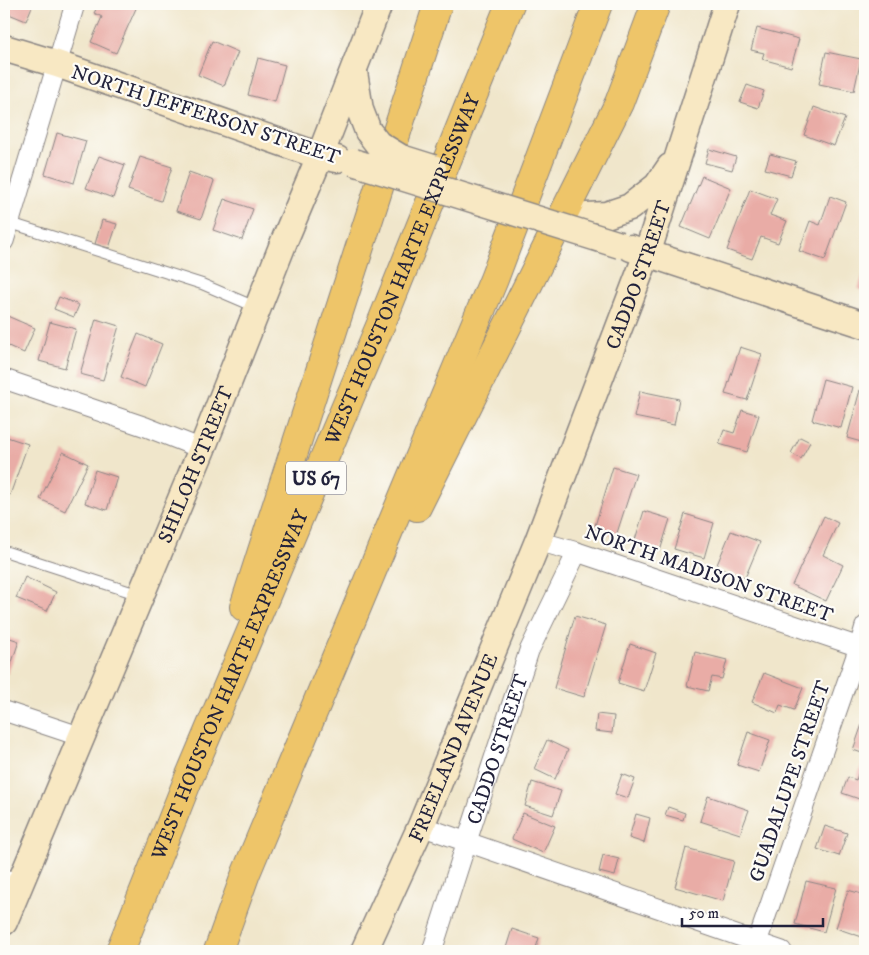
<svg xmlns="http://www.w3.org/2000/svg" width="869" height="955" viewBox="0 0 869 955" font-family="'IM FELL DW Pica',serif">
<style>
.building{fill:#e9aca6}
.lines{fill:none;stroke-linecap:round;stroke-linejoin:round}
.lane-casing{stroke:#898483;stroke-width:12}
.street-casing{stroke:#898483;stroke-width:21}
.secondary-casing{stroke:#898483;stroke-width:29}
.highway-casing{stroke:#898483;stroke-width:30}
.lane{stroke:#fff;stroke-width:10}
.street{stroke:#fff;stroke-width:19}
.secondary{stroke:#f8e8c3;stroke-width:26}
.highway{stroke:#eec569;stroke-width:28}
.secondary-bridge-casing{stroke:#898483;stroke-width:29;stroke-linecap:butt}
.secondary-bridge{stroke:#f8e8c3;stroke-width:26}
.labels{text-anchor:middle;stroke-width:4.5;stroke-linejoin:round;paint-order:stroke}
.shield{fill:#fdfcf7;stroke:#646373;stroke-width:1}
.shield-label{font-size:19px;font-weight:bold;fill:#22223b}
.street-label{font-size:20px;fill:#22223b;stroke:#fdfcf7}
</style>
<rect width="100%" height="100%" fill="#fdfcf7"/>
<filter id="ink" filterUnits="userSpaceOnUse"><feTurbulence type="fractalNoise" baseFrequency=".02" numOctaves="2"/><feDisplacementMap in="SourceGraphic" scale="10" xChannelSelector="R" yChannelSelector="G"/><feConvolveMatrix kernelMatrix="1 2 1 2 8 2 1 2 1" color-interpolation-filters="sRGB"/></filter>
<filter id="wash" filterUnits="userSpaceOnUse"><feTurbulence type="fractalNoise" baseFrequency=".0096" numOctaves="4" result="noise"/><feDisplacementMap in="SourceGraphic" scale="20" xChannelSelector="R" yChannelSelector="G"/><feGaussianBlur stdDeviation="1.12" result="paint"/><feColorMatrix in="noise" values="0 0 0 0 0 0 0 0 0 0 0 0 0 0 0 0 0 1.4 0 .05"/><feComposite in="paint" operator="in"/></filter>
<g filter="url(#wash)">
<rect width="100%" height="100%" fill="#f0e6cb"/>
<g id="blocks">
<path class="building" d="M 4,4 L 33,4 L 26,21 L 4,12 Z
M 99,4 L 138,4 L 116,53 L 91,42 L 102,17 L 94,13 Z
M 757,28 L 799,39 L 791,67 L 762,59 L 764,53 L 751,50 Z
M 212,41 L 238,52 L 224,86 L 198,75 Z
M 826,52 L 861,59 L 854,91 L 819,84 Z
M 258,58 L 285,65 L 275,102 L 248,95 Z
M 747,85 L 764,91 L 758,108 L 740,102 Z
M 814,107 L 845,118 L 834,146 L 804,135 Z
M 57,133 L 86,141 L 74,183 L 45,174 Z
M 709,149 L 736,157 L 732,170 L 705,163 Z
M 770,154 L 796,161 L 791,176 L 765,169 Z
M 99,156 L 125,165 L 113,198 L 86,188 Z
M 140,157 L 172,167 L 161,201 L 128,190 Z
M 189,172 L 214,181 L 201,219 L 176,211 Z
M 702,176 L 731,188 L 710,239 L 681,227 Z
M 750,189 L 777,199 L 770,215 L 787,221 L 778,243 L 761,237 L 752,259 L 727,250 Z
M 830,196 L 846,202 L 825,260 L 799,251 L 810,221 L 820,225 Z
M 224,199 L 253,209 L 242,240 L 213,230 Z
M 102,220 L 117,224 L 109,248 L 95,244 Z
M 865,268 L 865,292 L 858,289 Z
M 59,297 L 79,305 L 74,317 L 54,309 Z
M 5,315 L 35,328 L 24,353 L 4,344 L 4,317 Z
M 96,319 L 119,326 L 103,380 L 80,374 Z
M 50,322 L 76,329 L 65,368 L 39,361 Z
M 138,334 L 162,344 L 145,387 L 121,377 Z
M 740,347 L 762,354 L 747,400 L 725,394 Z
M 823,379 L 852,387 L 841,428 L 812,420 Z
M 860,390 L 865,392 L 865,443 L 847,438 Z
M 640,391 L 679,399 L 674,425 L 634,417 Z
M 742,410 L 759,415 L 747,452 L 719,444 L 724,430 L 734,433 Z
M 4,436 L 28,444 L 10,495 L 4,493 Z
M 800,437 L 810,442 L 801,459 L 791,453 Z
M 63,452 L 88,464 L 65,511 L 40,499 Z
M 613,467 L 636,474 L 616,536 L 594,529 Z
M 95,470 L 117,477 L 107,510 L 85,503 Z
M 644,511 L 670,519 L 660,551 L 634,543 Z
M 685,514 L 714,523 L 704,558 L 674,549 Z
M 824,516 L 838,523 L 823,555 L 843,565 L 826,601 L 792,585 Z
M 731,531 L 760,542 L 745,578 L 716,567 Z
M 25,577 L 56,592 L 47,611 L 16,598 Z
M 575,616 L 606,625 L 584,697 L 554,688 Z
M 4,636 L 19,641 L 8,674 L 4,673 Z
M 630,644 L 656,653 L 644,691 L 618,683 Z
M 695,652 L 727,660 L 722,679 L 712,677 L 708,691 L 687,686 Z
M 764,673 L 803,688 L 794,710 L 780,705 L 777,713 L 752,702 Z
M 597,714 L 614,716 L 612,733 L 595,731 Z
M 865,716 L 865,754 L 853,750 Z
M 748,732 L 770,740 L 759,772 L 737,765 Z
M 547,740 L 568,750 L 555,779 L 534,769 Z
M 865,755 L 865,801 L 842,793 L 848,777 L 856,780 Z
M 622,774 L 635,779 L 628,798 L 615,794 Z
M 532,782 L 561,791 L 553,815 L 525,806 Z
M 708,796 L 749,810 L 740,834 L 700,821 Z
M 668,807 L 685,813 L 683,820 L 665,815 Z
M 523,813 L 555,826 L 543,853 L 512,839 Z
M 636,814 L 650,818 L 644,843 L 629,838 Z
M 825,826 L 847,833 L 839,856 L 817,849 Z
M 686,848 L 734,861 L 723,901 L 675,887 Z
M 603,855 L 619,859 L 615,876 L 599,872 Z
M 806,881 L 836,888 L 824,932 L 795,924 Z
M 848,890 L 865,895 L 865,938 L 836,928 Z
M 512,929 L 539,938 L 535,951 L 505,951 Z"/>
</g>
</g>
<g filter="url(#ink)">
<use href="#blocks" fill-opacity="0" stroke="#898483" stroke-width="1"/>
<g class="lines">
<g class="lane-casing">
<path id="lane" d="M 7,222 L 202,284 L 258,308
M 4,551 L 140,595
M 4,874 L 21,879"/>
</g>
<g class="street-casing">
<g id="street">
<path d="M 4,241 L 75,4"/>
<path d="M 4,379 L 146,427 L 202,449"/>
<path d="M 538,541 L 577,552 L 865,649"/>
<path d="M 4,711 L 82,737"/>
<path d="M 421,826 L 782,951"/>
<path id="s1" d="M 432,951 L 467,841 L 529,651 L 577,552"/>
<path d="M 754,951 L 859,647 L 865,626"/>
</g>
</g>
<g class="secondary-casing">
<g id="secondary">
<path d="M 4,48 L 57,64 L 320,156 L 337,159"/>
<path d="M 354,72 L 360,110 L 368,131"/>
<path d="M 587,216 L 606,215 L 630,207 L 657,186 L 670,167"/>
<path d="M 631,248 L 865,325"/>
<path id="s2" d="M 4,922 L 202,449 L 285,239 L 320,156 L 379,4"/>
<path id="s3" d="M 364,951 L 421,826 L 538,541 L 647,254 L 727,4"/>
</g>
</g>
<g class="highway-casing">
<g id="highway">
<path d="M 417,507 L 619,103 L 656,4"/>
<path d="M 244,607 L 438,4"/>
<path id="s4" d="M 120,951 L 188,780 L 383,319 L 510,4"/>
<path d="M 218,951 L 246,873 L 494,279 L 598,4"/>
</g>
</g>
<use href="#lane" class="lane"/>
<use href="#street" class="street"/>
<use href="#secondary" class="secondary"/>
<use href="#highway" class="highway"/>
<g class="secondary-bridge-casing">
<path id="secondary-bridge" d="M 368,131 L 378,144 L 401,158 L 433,168
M 353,162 L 620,245"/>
</g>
<use href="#secondary-bridge" class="secondary-bridge"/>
</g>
</g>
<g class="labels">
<rect class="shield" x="286" y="461.5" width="60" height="33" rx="4"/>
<g class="shield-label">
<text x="316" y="485">US 67</text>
</g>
<g class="street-label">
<text transform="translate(206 114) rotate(18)" y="7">NORTH JEFFERSON STREET</text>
<text dy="7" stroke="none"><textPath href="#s4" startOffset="738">WEST HOUSTON HARTE EXPRESSWAY</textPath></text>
<text dy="7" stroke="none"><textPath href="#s3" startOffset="730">CADDO STREET</textPath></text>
<text dy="7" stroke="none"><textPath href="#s2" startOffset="496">SHILOH STREET</textPath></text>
<text transform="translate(709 573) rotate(19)" y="7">NORTH MADISON STREET</text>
<text dy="7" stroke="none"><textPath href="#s4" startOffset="288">WEST HOUSTON HARTE EXPRESSWAY</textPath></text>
<text dy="7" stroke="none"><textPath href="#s3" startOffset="222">FREELAND AVENUE</textPath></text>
<text dy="7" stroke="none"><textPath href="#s1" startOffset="212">CADDO STREET</textPath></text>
<text transform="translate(789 781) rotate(-71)" y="7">GUADALUPE STREET</text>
</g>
</g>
<rect width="869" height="955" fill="none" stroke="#fdfcf7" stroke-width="20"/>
<path d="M682 918v8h141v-8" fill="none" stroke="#22223b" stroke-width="2.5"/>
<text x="689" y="918" font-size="15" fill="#22223b" stroke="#fdfcf7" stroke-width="4" paint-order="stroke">50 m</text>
</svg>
